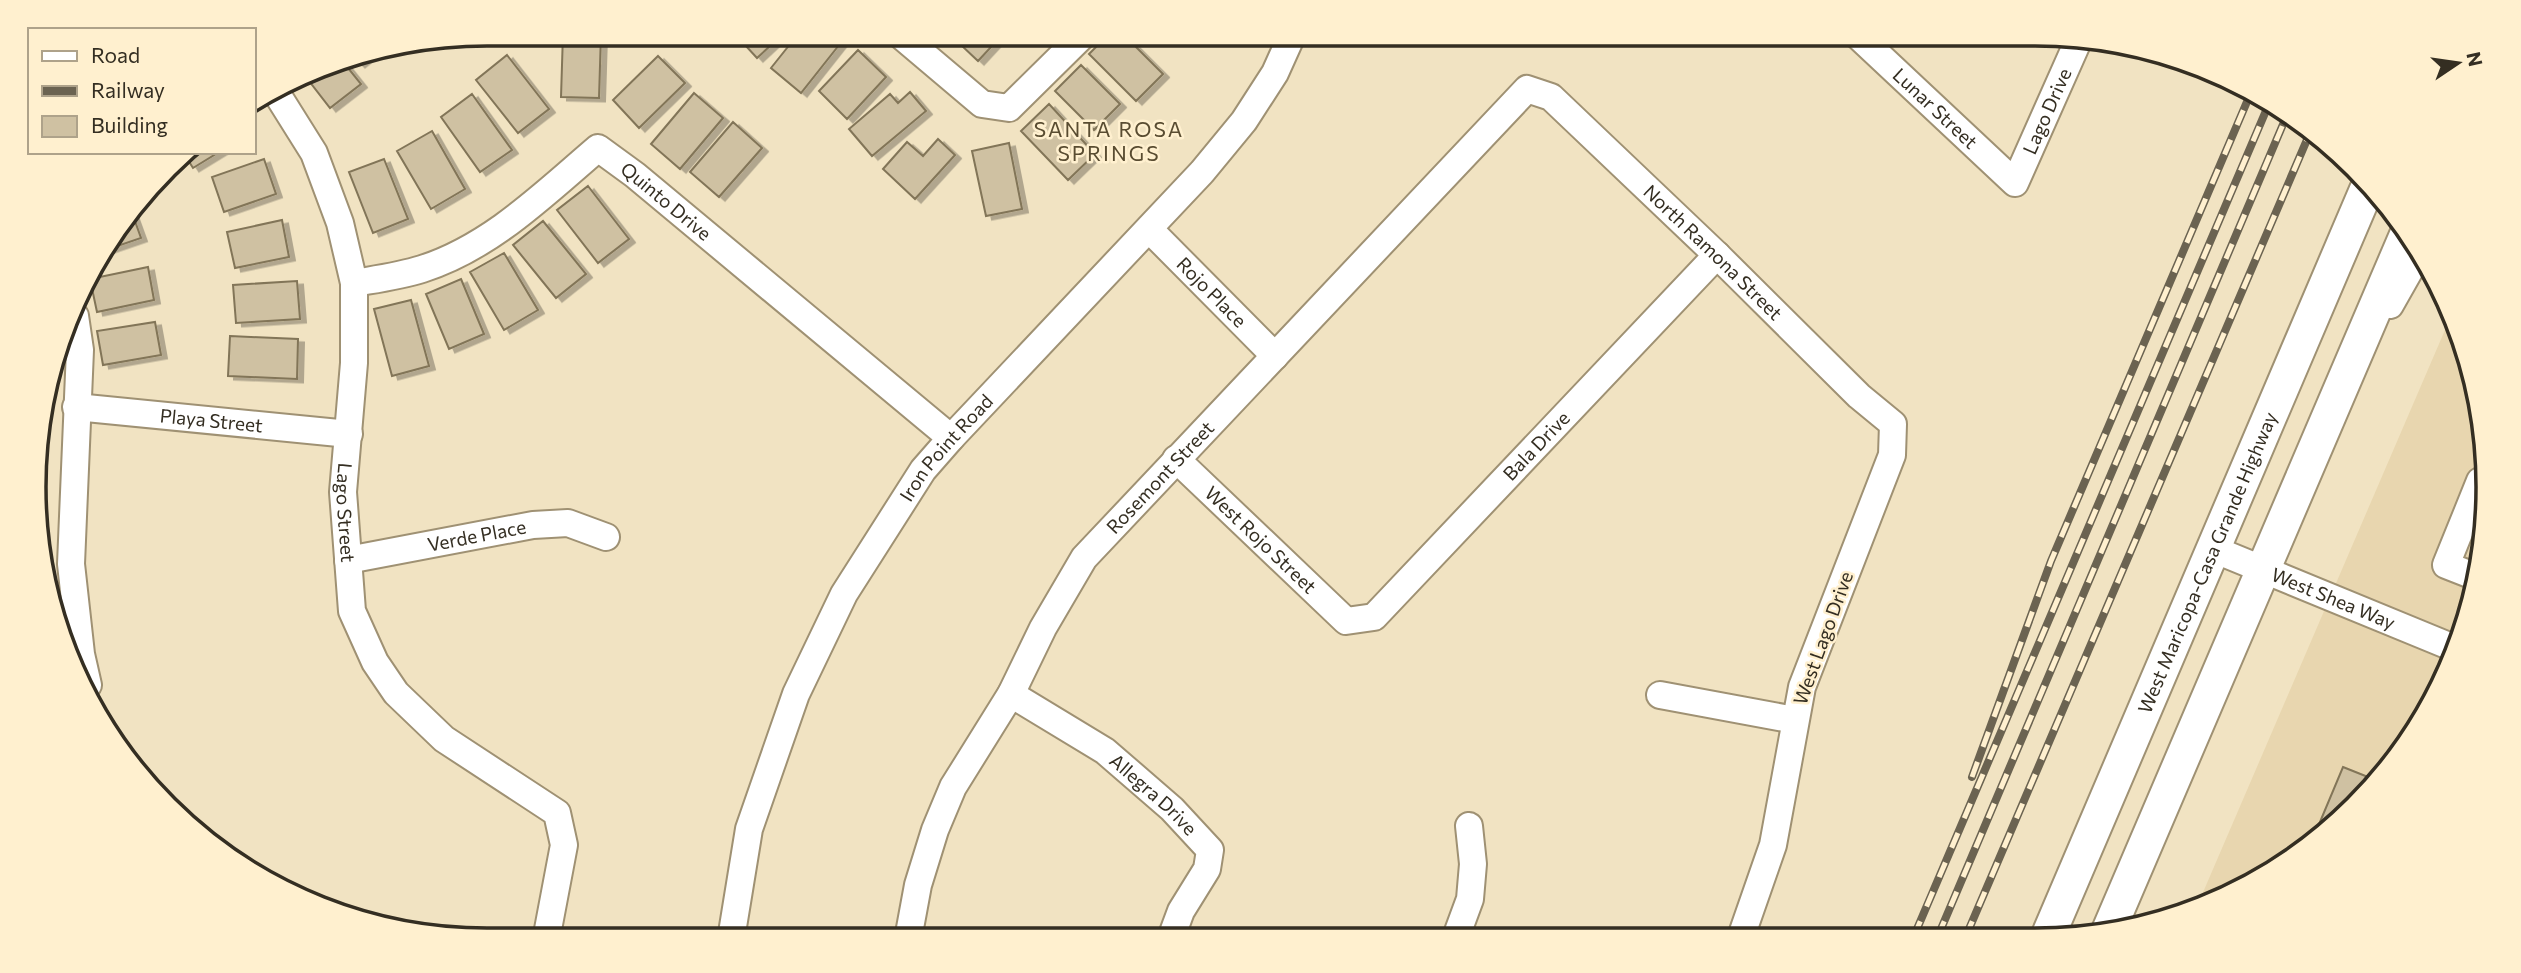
<svg xmlns="http://www.w3.org/2000/svg" width="2521" height="973" viewBox="0 0 2521 973" font-family="Commissioner,sans-serif">
<style>
.built{fill:#e8d6af}
.building{fill:#cfc1a2;stroke:#827558;stroke-width:2;filter:url(#shadow)}
.lines{fill:none;stroke-linecap:round;stroke-linejoin:round}
.minor-casing{stroke:#9f9173;stroke-width:30}
.major-casing{stroke:#9f9173;stroke-width:37}
.minor{stroke:#fff;stroke-width:26}
.major{stroke:#fff;stroke-width:33}
.rail-casing{stroke:#6b6351;stroke-width:8}
.rail{stroke:#fff0cf;stroke-width:5;stroke-dasharray:16;stroke-linecap:butt}
.labels{text-anchor:middle;stroke-width:5;stroke-linejoin:round;paint-order:stroke}
.street-label{font-size:19px;fill:#342e22;stroke:#fff0cf}
.neighbourhood-label{font-size:21px;letter-spacing:2px;fill:#594c31;stroke:#fff0cf}
.rim{fill:none;stroke:#342e22;stroke-width:3.5}
</style>
<defs>
<filter id="shadow"><feDropShadow dx="6" dy="3.5" stdDeviation="0" flood-color="#0004"/></filter>
</defs>
<rect width="100%" height="100%" fill="#f1e3c2"/>
<path class="built" d="M 2448,323 L 2484,428 L 2472,604 L 2427,713 L 2334,827 L 2235,893 L 2198,904 Z"/>
<path class="building" d="M 563,33 L 601,33 L 599,98 L 561,97 Z
M 734,33 L 784,33 L 757,58 Z
M 799,33 L 834,33 L 843,40 L 801,93 L 771,68 Z
M 961,33 L 1004,33 L 978,61 L 961,45 L 967,39 Z
M 1110,33 L 1122,33 L 1163,74 L 1136,101 L 1089,54 Z
M 858,50 L 886,77 L 847,119 L 819,91 Z
M 374,52 L 359,64 L 351,56 Z
M 507,55 L 549,109 L 518,133 L 476,80 Z
M 658,56 L 685,83 L 639,128 L 613,100 Z
M 340,58 L 361,84 L 330,108 L 306,77 Z
M 1081,65 L 1120,104 L 1094,130 L 1055,91 Z
M 910,92 L 926,111 L 872,156 L 849,129 L 890,94 L 898,103 Z
M 694,93 L 723,118 L 680,169 L 651,144 Z
M 472,94 L 512,150 L 480,172 L 441,117 Z
M 1049,104 L 1095,154 L 1068,180 L 1021,131 Z
M 733,122 L 762,148 L 719,197 L 690,172 Z
M 432,131 L 465,189 L 431,209 L 397,151 Z
M 938,139 L 955,155 L 915,199 L 883,169 L 907,142 L 923,156 Z
M 1009,143 L 1022,209 L 986,216 L 972,151 Z
M 183,152 L 219,152 L 193,168 Z
M 264,159 L 276,194 L 224,212 L 212,177 Z
M 384,159 L 408,219 L 373,233 L 349,172 Z
M 588,186 L 629,239 L 598,263 L 557,210 Z
M 132,213 L 141,238 L 100,252 Z
M 282,220 L 289,257 L 235,268 L 227,232 Z
M 543,221 L 586,274 L 556,298 L 513,245 Z
M 504,253 L 538,310 L 504,330 L 470,272 Z
M 148,267 L 154,300 L 97,312 L 90,279 Z
M 461,279 L 484,334 L 449,349 L 426,294 Z
M 297,281 L 300,319 L 236,323 L 233,285 Z
M 411,300 L 429,366 L 392,376 L 374,309 Z
M 155,322 L 161,355 L 103,365 L 97,331 Z
M 230,336 L 298,339 L 297,379 L 228,376 Z
M 2343,767 L 2373,779 L 2334,827 L 2312,841 Z"/>
<g class="lines">
<g class="minor-casing">
<g id="minor">
<path d="M 898,33 L 982,104 L 1009,108 L 1085,33"/>
<path id="s1" d="M 1855,33 L 2015,183 L 2079,39"/>
<path id="s2" d="M 277,94 L 314,153 L 340,223 L 354,283 L 354,363 L 343,492 L 352,611 L 375,662 L 396,693 L 444,739 L 557,813 L 564,845 L 546,940"/>
<path id="s3" d="M 1149,229 L 1275,356"/>
<path id="s4" d="M 354,283 C 377,279 400,276 422,269 C 491,247 544,194 598,148 L 635,175 L 951,438"/>
<path d="M 2390,305 L 2420,252"/>
<path d="M 75,316 L 80,350 L 71,564 L 81,654 L 88,685"/>
<path id="s5" d="M 76,407 L 349,434"/>
<path id="s6" d="M 1176,459 L 1346,621 L 1374,617 L 1717,255"/>
<path id="s7" d="M 2213,549 L 2454,648"/>
<path id="s8" d="M 348,560 L 533,525 L 568,523 L 606,537"/>
<path d="M 2474,576 L 2446,565 L 2480,481"/>
<path id="s9" d="M 1011,694 L 1105,751 L 1172,809 L 1210,850 L 1207,869 L 1181,911 L 1171,938"/>
<path d="M 1660,695 L 1795,720"/>
<path d="M 1456,937 L 1470,899 L 1473,864 L 1469,826"/>
<path id="s10" d="M 731,939 L 749,829 L 796,694 L 844,594 L 923,470 L 951,438 L 1202,172 L 1244,121 L 1275,73 L 1293,33"/>
<path id="s11" d="M 908,939 L 918,885 L 935,830 L 953,787 L 1011,694 L 1043,628 L 1084,558 L 1527,89 L 1551,97 L 1717,255 L 1859,396 L 1893,424 L 1892,455 L 1802,687 L 1773,845 L 1741,937"/>
</g>
</g>
<g class="major-casing">
<g id="major">
<path d="M 2108,932 L 2406,236"/>
<path id="s12" d="M 2048,936 L 2366,191"/>
</g>
</g>
<use href="#minor" class="minor"/>
<use href="#major" class="major"/>
<g class="rail-casing">
<path id="rail" d="M 1972,777 L 2051,561 L 2249,97
M 1914,936 L 2268,106
M 1938,936 L 2287,115
M 1966,936 L 2312,128"/>
</g>
<use href="#rail" class="rail"/>
</g>
<g class="labels">
<g class="street-label">
<text dy="7" stroke="none"><textPath href="#s1" startOffset="110">Lunar Street</textPath></text>
<text dy="7" stroke="none"><textPath href="#s1" startOffset="298">Lago Drive</textPath></text>
<text dy="7" stroke="none"><textPath href="#s4" startOffset="371">Quinto Drive</textPath></text>
<text dy="7" stroke="none"><textPath href="#s11" startOffset="1318">North Ramona Street</textPath></text>
<text dy="7" stroke="none"><textPath href="#s3" startOffset="89">Rojo Place</textPath></text>
<text dy="7" stroke="none"><textPath href="#s5" startOffset="136">Playa Street</textPath></text>
<text dy="7" stroke="none"><textPath href="#s6" startOffset="499">Bala Drive</textPath></text>
<text dy="7" stroke="none"><textPath href="#s10" startOffset="544">Iron Point Road</textPath></text>
<text dy="7" stroke="none"><textPath href="#s11" startOffset="534">Rosemont Street</textPath></text>
<text dy="7" stroke="none"><textPath href="#s2" startOffset="436">Lago Street</textPath></text>
<text dy="7" stroke="none"><textPath href="#s8" startOffset="131">Verde Place</textPath></text>
<text dy="7" stroke="none"><textPath href="#s6" startOffset="117">West Rojo Street</textPath></text>
<text dy="7" stroke="none"><textPath href="#s12" startOffset="406">West Maricopa-Casa Grande Highway</textPath></text>
<text dy="7" stroke="none"><textPath href="#s7" startOffset="130">West Shea Way</textPath></text>
<text transform="translate(1823 638) rotate(-70)" y="7">West Lago Drive</text>
<text dy="7" stroke="none"><textPath href="#s9" startOffset="175">Allegra Drive</textPath></text>
</g>
<g class="neighbourhood-label">
<text x="1109" y="137">SANTA ROSA<tspan x="1109" dy="24">SPRINGS</tspan></text>
</g>
</g>
<path d="M0 0H2521V973H0ZM487 46H2035A441 441 0 0 1 2476 487V487A441 441 0 0 1 2035 928H487A441 441 0 0 1 46 487V487A441 441 0 0 1 487 46Z" fill="#fff0cf" fill-rule="evenodd"/>
<path class="rim" d="M487 46H2035A441 441 0 0 1 2476 487V487A441 441 0 0 1 2035 928H487A441 441 0 0 1 46 487V487A441 441 0 0 1 487 46Z"/>
<rect x="28" y="28" width="228" height="126" fill="#fff0cf" stroke="#aea28a" stroke-width="2"/>
<rect x="42" y="51" width="35" height="10" fill="#ffffff" stroke="#aea28a" stroke-width="2"/>
<text x="91" y="63" font-size="21" fill="#342e22">Road</text>
<rect x="42" y="86" width="35" height="10" fill="#6b6351" stroke="#aea28a" stroke-width="2"/>
<text x="91" y="98" font-size="21" fill="#342e22">Railway</text>
<rect x="42" y="116" width="35" height="21" fill="#cfc1a2" stroke="#aea28a" stroke-width="2"/>
<text x="91" y="133" font-size="21" fill="#342e22">Building</text>
<g transform="translate(2458 63) rotate(77)" stroke="#fff0cf" stroke-width="5" paint-order="stroke">
<path d="M0-5L12 26L0 18L-12 26Z" fill="#342e22"/>
<text y="-10" font-size="19" font-weight="bold" text-anchor="middle" fill="#342e22">N</text>
</g>
</svg>
